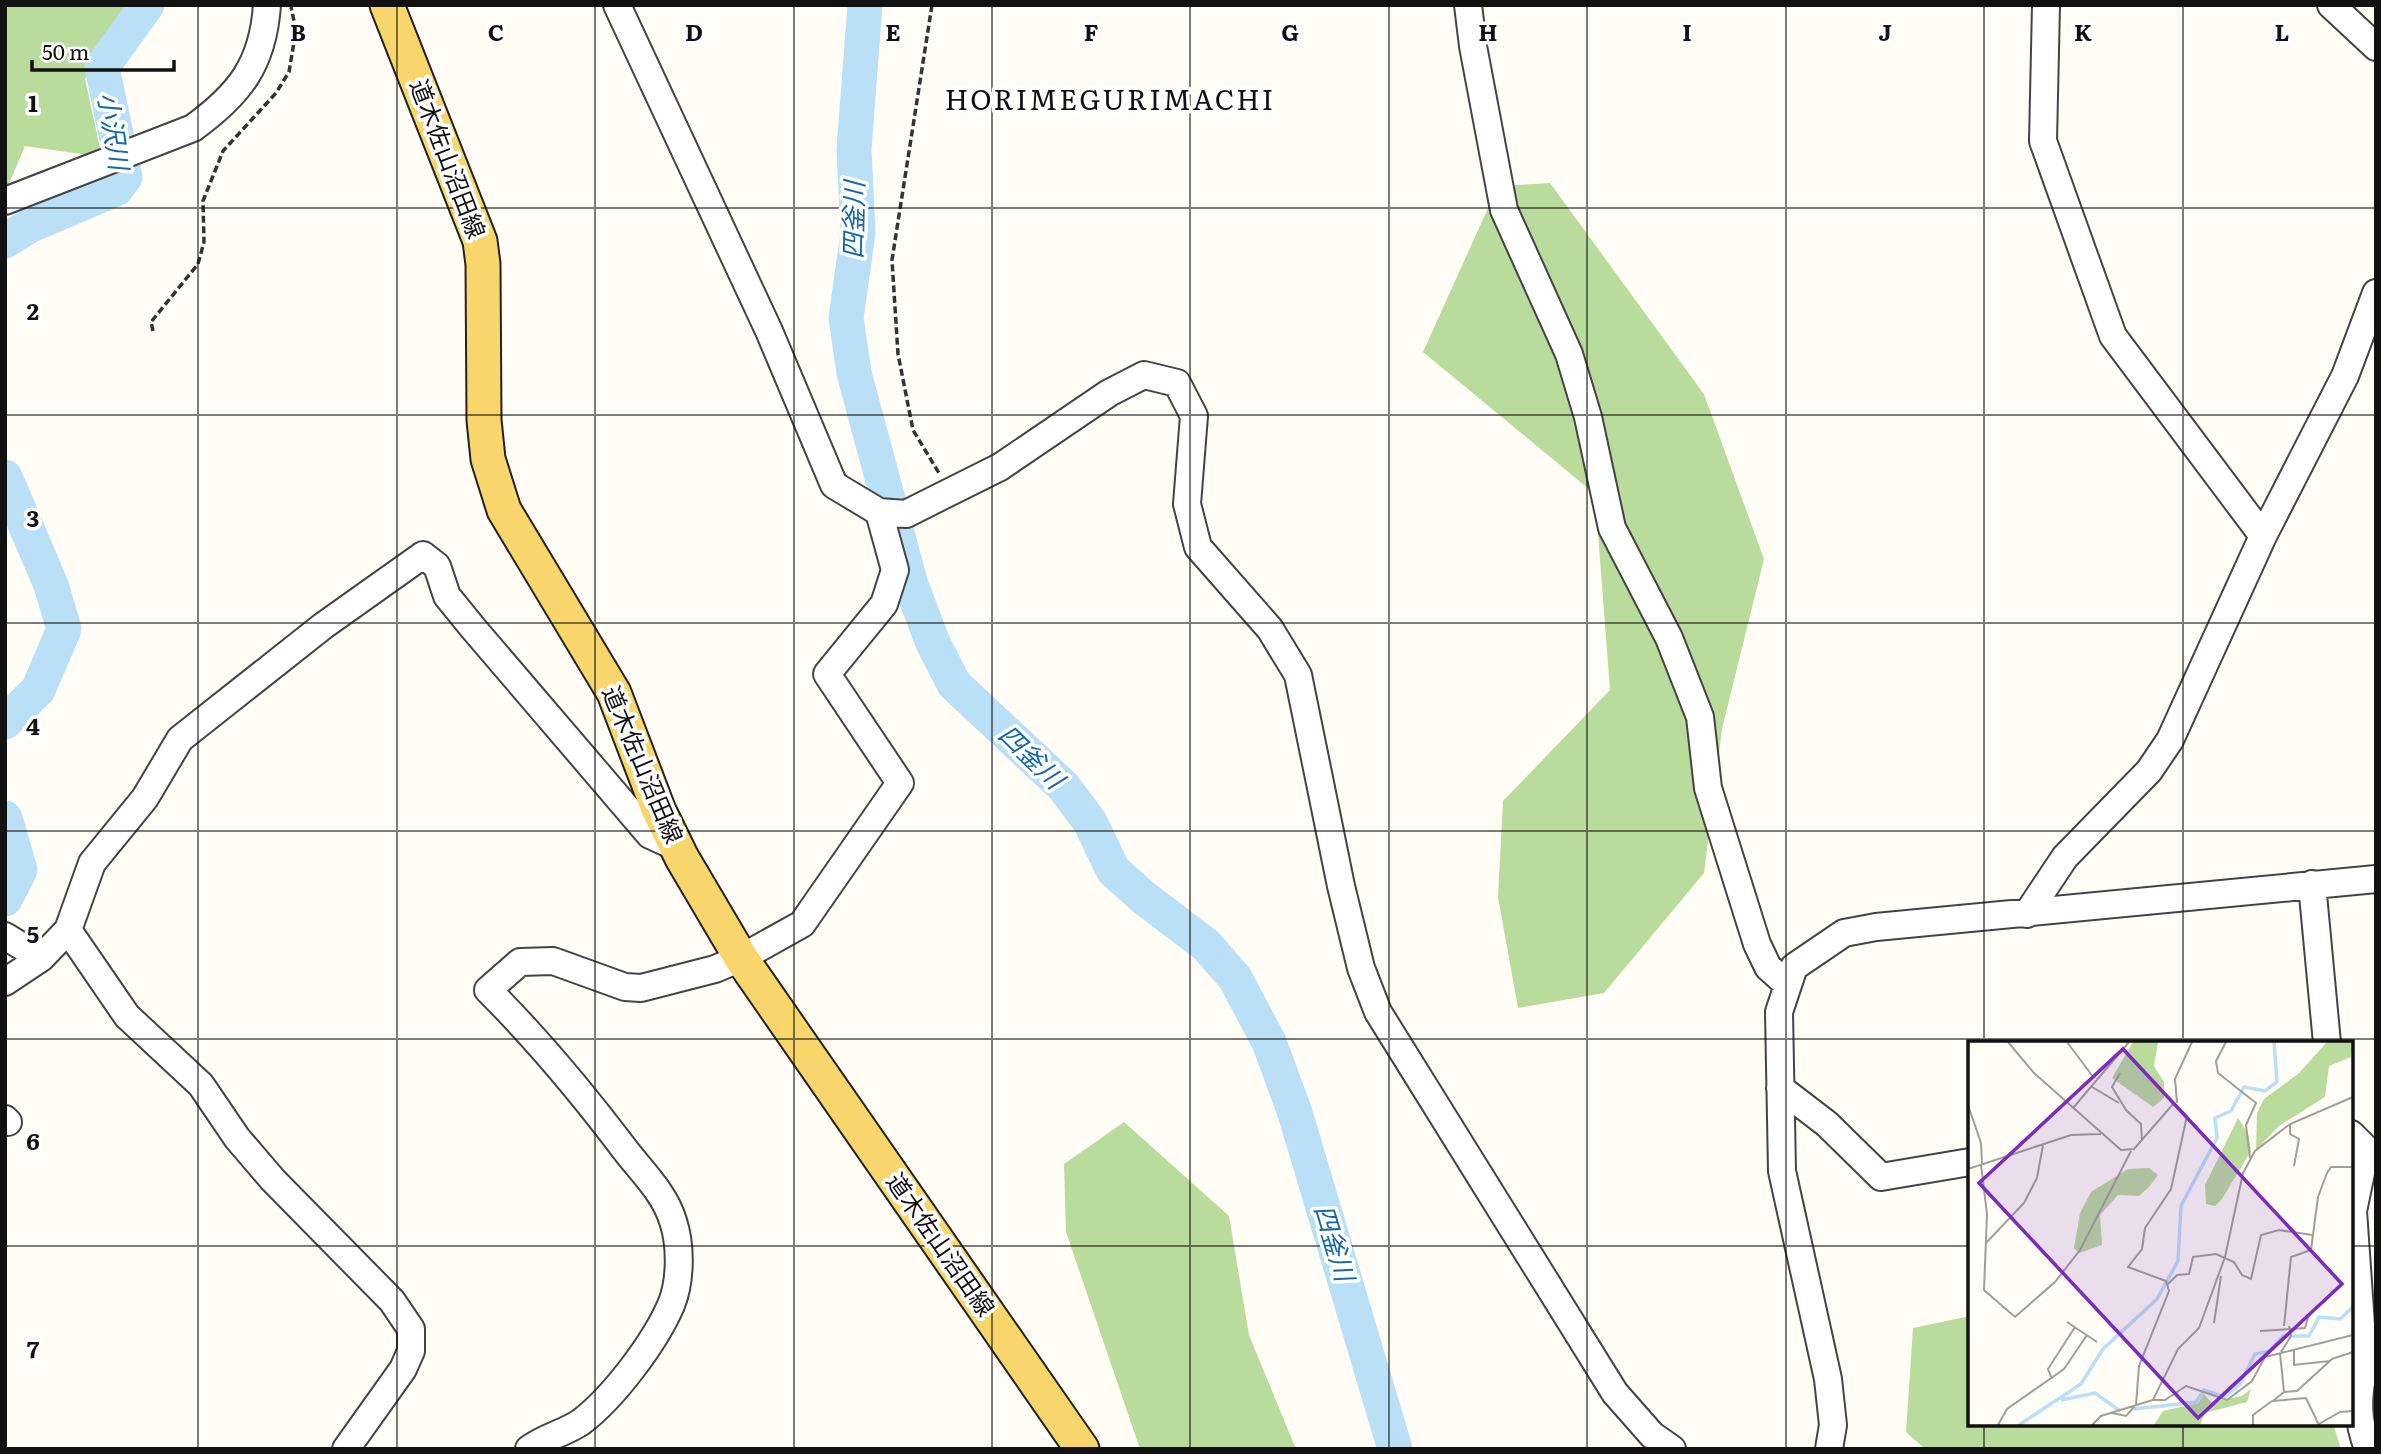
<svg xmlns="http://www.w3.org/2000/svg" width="2381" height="1454" viewBox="0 0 2381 1454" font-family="Literata,'Noto Sans JP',serif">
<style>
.forest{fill:#b9dc9c}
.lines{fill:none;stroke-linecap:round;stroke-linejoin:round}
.river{stroke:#b9e0f7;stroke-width:35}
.minor-casing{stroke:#444;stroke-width:30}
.major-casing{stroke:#222;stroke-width:37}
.path{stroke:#333;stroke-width:3.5;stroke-dasharray:7 3.5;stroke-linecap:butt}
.minor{stroke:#fff;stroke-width:26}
.major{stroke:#f9d66b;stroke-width:33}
.grid{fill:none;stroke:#111;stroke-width:2;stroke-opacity:0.55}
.labels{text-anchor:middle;stroke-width:7;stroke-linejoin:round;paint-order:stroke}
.street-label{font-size:24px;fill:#111;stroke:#fff}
.water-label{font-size:26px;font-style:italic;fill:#1768a6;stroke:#fff}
.quarter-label{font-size:28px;letter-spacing:2px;fill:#111;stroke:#fff}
.inset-river{fill:none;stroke:#b9e0f7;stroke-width:3.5}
.inset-road{fill:none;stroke:#a09f9a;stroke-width:2}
.view{fill:#7b2cbf;fill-opacity:0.15;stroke:#7b2cbf;stroke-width:3.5}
.inset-edge{fill:none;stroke:#111;stroke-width:3.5}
.grid-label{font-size:23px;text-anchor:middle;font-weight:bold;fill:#111;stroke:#fff;stroke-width:7;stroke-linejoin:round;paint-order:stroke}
</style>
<rect width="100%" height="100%" fill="#fffdf5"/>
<path class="forest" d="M 5,5 L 147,5 L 85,79 L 102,157 L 25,146 L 5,193 Z
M 1550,183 L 1704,394 L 1764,559 L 1722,729 L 1704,873 L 1604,993 L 1518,1008 L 1498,897 L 1503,801 L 1610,690 L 1595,494 L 1423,352 L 1498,186 Z
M 1124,1122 L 1229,1216 L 1249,1335 L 1296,1449 L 1140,1449 L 1066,1232 L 1064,1164 Z
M 1970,1316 L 1970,1424 L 2333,1424 L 2341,1449 L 1925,1449 L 1906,1432 L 1913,1328 Z"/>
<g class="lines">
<path class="river" d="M 865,5 L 854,149 L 858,233 L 846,318 L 854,373 L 911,585 L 933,643 L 954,684 L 1063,786 L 1090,822 L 1113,870 L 1143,897 L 1206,945 L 1235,978 L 1269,1042 L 1295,1113 L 1395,1449
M 5,241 L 29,226 L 116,189 L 125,177 L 102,67 L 147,5
M 5,477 L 51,585 L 64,629 L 38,690 L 5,722
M 5,818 L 20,870 L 5,899"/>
<g class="minor-casing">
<path id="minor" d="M 617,5 L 769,331 L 834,485 L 879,512 L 906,514 L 1000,467 L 1109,393 L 1144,375 L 1177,383 L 1194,416 L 1187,504 L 1198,547 L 1270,629 L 1298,675 L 1341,886 L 1361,968 L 1378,1012 L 1615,1393 L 1652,1435 L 1672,1449
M 1468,5 L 1473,46 L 1504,210 L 1569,354 L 1588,417 L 1612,528 L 1669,638 L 1700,717 L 1708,788 L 1757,944 L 1768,967 L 1788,985
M 2046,5 L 2043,141 L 2113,336 L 2263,536
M 2331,5 L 2376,47
M 5,201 L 193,128 C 240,94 263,64 267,5
M 2312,884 L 2327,1043
M 2027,914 L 2065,857 L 2149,771 L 2170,740 L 2263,536 L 2345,376 L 2376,293
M 68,930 L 127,1016 L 201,1085 L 237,1138 L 273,1180 L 392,1301 L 411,1329 L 411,1351 L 403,1369 L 346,1449
M 5,936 L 41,958
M 5,982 L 41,958 L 68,930 L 92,863 L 145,798 L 180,739 L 323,626 L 423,555 L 437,566 L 447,596 L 473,628 L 650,835 L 676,847
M 1780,1088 L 1827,1124 L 1881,1177 L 1970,1162
M 5,1119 L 8,1122
M 2351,1134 L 2366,1149 L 2353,1211 L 2364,1367 C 2357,1398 2357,1420 2368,1449
M 529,1449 C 545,1437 565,1433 581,1422 C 614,1397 655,1342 671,1305 C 681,1281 681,1245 673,1221 C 665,1194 643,1173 626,1151 C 583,1094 538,1040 488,990 L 520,962 L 553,961 L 625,987 L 641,988 L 715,969 L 741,958 L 802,924 L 900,783 L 827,674 L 884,604 L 895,570 L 879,512
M 1829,1449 L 1833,1425 L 1828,1379 L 1782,1171 L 1779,1012 L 1794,967 L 1844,933 L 1876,927 L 2376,879"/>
</g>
<g class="major-casing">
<path id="major" d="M 387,5 L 480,241 L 483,264 L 484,420 L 488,459 L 504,510 L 614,693 L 659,811 L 682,858 L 741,958 L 1082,1449"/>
</g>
<path class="path" d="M 932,5 L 892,260 L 898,354 L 913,430 L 939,473
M 153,331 L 151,322 L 198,264 L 204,242 L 203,201 L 223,151 L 276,93 L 289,72 L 296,30 L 291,7"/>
<use href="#minor" class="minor"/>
<use href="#major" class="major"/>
</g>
<path class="grid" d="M 198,5 L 198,1449M 397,5 L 397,1449M 595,5 L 595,1449M 794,5 L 794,1449M 992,5 L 992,1449M 1190,5 L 1190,1449M 1389,5 L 1389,1449M 1587,5 L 1587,1449M 1786,5 L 1786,1449M 1984,5 L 1984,1043M 2183,5 L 2183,1043M 5,208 L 2376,208M 5,415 L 2376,415M 5,623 L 2376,623M 5,831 L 2376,831M 5,1039 L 2376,1039M 5,1246 L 1970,1246M 2351,1246 L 2376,1246M 1984,1424 L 1984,1449M 2183,1424 L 2183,1449"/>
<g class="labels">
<g class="street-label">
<text transform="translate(447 159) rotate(69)" y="8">道木佐山沼田線</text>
<text transform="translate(642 765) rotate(67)" y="8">道木佐山沼田線</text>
<text transform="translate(940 1245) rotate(55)" y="8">道木佐山沼田線</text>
</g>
<g class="water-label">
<text transform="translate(113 131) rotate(81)" y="9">小沢川</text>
<text transform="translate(854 220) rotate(-89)" y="9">四釜川</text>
<text transform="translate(1031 757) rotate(44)" y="9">四釜川</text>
<text transform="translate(1334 1243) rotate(73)" y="9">四釜川</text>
</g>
<g class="quarter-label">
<text x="1110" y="110">HORIMEGURIMACHI</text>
</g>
</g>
<g transform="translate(1968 1041)">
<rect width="385" height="385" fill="#fffdf5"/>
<path d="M 165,1 L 190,1 L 186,25 L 196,41 L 196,57 L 185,66 L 144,37 ZM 359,1 L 385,1 L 383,16 L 361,25 L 357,56 L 311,85 L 288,109 L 289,72 L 296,58 L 331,32 ZM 270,77 L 280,92 L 283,110 L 254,158 L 247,165 L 238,163 L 237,144 ZM 181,127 L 190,134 L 181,146 L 171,155 L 150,154 L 132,174 L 134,204 L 111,212 L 106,207 L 112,172 L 123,151 L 160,128 ZM 283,348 L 279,361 L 237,372 L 232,384 L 186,384 L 195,370 L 230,362 L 236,353 L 243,361 L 274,355 Z" fill="#b9dc9c"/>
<path class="inset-river" d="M 93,359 L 127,352 L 151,369M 166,368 L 228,361 L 236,349 L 257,356 L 272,343 L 287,313 L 302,310 L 315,295 L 341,295 L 351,276 L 372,278 L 385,266M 51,384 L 113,343 L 135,308 L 189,258 L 210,220 L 213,165 L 249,97 L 247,77 L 263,70 L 276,46 L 297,50 L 309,41 L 306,1"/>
<path class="inset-road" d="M 40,1 L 66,32 L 153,109 L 166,108 L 206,62 L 219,75 L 203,148 L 177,187 L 174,208 L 160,226 L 198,240 L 201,250 L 171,325 L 168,364 L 158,375 L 144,372M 99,1 L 126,37M 258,1 L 248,20 L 250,32 L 288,62 L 278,84 L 282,117M 152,32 L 144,46 L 158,69 L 173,83 L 174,100M 124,46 L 151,62M 209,62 L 207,38 L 224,1M 0,64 L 13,102 L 14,123M 105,67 L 161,1M 322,84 L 322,93 L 331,98 L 326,125M 13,124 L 19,173 L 16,249 L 47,276 L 87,241 L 112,209 L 163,110M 0,128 L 103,94 L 133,93M 18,202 L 56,162 L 69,137 L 75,104M 200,243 L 209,234 L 221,233 L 225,216 L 248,213 L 266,221 L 274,234 L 283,238 L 293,194 L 311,189 L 344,194M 99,281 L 129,301M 246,282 L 253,235M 316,285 L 323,216 L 343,209 L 350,156 L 359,132 L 363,126 L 385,126M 292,290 L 337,287 L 341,273M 326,308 L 326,324 L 362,320M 313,311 L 323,295 L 321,285M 312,312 L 316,351 L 305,360 L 338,357 L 351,384M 84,338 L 80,328 L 107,286M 316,351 L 329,350 L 364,318 L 385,311M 185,359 L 197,359 L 218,345 L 259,359 L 284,340 L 297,316 L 385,294M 351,383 L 372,371 L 385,370M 30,384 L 39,368 L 96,328 L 119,294M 124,384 L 133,375 L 185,359 L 210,308 L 231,287 L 257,216 L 275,132 L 287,110 L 322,83 L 385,56M 285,384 L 285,374 L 304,360"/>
<path class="view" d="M 155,8 L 374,243 L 230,377 L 11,142 Z"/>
<rect width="385" height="385" class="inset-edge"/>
</g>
<g class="grid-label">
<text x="298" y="41">B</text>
<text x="496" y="41">C</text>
<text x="694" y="41">D</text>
<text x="893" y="41">E</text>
<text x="1091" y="41">F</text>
<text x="1290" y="41">G</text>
<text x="1488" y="41">H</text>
<text x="1687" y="41">I</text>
<text x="1885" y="41">J</text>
<text x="2083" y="41">K</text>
<text x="2282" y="41">L</text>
<text x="33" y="112">1</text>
<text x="33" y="320">2</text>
<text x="33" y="527">3</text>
<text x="33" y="735">4</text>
<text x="33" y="943">5</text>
<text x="33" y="1150">6</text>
<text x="33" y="1358">7</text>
</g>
<rect width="2381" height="1454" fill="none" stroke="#111111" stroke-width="14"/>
<path d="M32 60v10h142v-10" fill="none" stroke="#111111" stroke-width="3.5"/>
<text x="42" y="60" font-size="21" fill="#111111" stroke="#ffffff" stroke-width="5" paint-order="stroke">50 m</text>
</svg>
